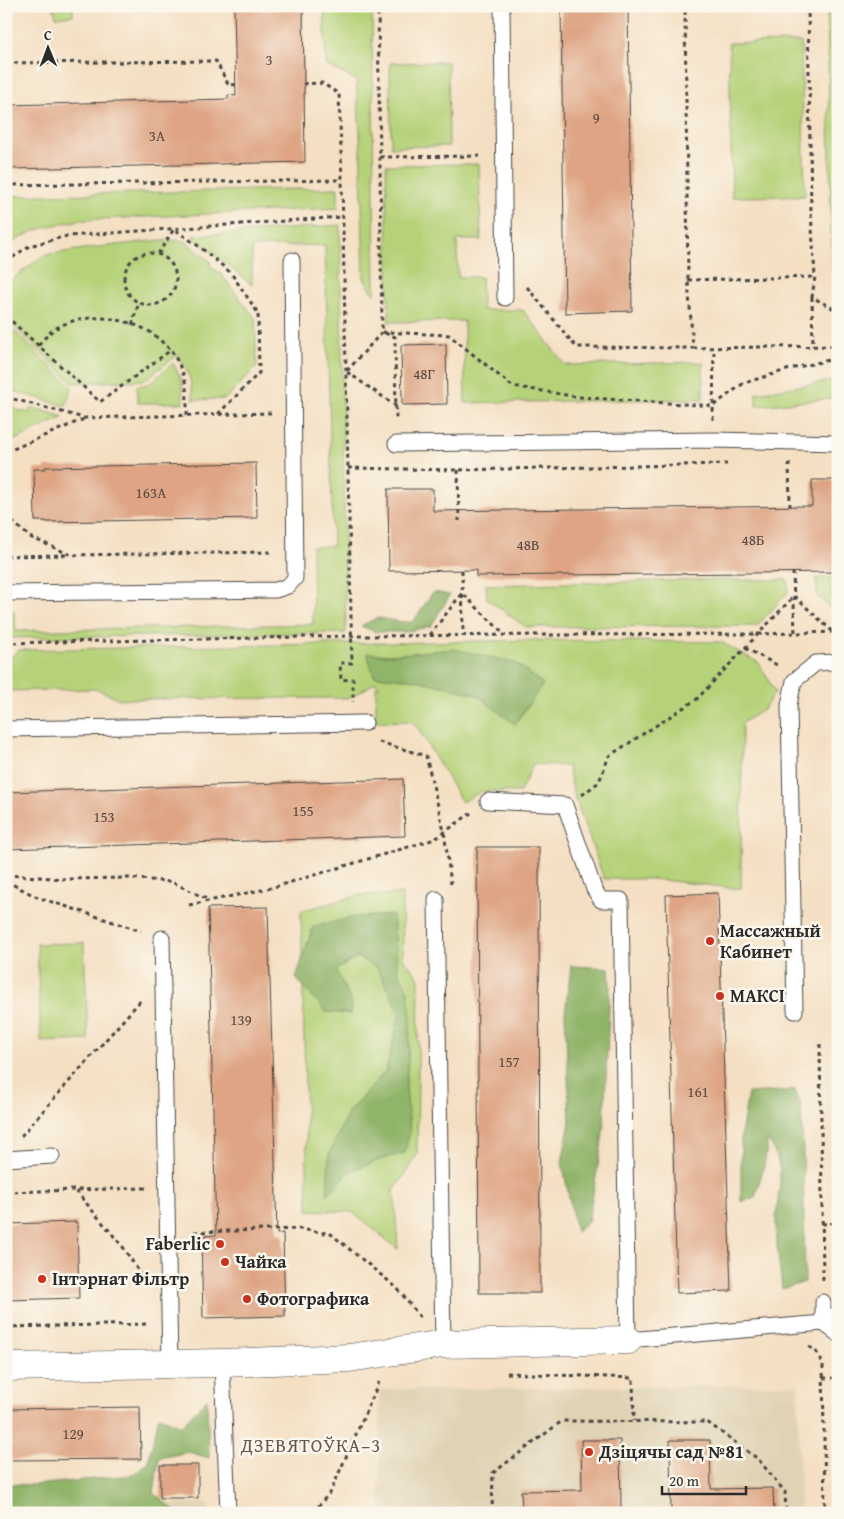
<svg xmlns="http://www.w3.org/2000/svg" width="844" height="1519" viewBox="0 0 844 1519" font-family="'Gentium Book Plus',serif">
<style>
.built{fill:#e0d2b4}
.green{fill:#b6d279;stroke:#707e52}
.forest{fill:#90b469;stroke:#5e704a}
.building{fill:#dea483}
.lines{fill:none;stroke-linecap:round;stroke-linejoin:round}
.lane-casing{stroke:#494642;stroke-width:17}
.street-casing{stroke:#494642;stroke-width:29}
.path{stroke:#494642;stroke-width:3;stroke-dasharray:4 4;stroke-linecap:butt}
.lane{stroke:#fff;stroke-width:15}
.street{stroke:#fff;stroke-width:28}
.poi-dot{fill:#c8321e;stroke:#fbf7ec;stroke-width:2}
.labels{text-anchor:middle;stroke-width:5;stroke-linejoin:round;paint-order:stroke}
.number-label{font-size:15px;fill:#584941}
.poi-label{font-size:18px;font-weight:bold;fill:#2b2b2b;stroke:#fbf7ec;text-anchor:start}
.neighbourhood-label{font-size:19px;letter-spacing:1px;fill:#6a554a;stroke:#fbf7ec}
</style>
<rect width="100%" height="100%" fill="#fbf7ec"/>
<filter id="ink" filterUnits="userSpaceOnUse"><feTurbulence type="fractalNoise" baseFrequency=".02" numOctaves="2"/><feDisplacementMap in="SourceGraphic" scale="10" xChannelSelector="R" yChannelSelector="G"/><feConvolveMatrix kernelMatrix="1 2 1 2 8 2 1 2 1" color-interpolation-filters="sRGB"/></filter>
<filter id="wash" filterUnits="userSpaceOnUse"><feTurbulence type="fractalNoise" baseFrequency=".0096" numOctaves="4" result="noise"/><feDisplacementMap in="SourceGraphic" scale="20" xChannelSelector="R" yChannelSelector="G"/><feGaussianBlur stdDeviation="1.12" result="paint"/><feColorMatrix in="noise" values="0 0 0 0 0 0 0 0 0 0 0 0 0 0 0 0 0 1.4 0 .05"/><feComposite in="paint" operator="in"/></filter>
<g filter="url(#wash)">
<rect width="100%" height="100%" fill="#f4dfc2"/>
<path class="built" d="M 838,723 L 838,972 L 832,734 Z
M 798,1385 L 800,1513 L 380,1513 L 379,1390 Z
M 209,1503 L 209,1513 L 6,1513 L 140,1504 Z"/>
<path class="green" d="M 53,6 L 73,6 L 73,15 L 56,17 Z
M 324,6 L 372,6 L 375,296 L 364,279 L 360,131 L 356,80 L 326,65 Z
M 827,6 L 838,6 L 838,270 L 832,270 Z
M 801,42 L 805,196 L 732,197 L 729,43 Z
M 448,62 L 449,146 L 391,147 L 390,63 Z
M 479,164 L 481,240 L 457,240 L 458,277 L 481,277 L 482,310 L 523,310 L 565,365 L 703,362 L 703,399 L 465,403 L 464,321 L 389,322 L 386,165 Z
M 338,188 L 338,208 L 81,220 C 54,225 27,229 6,248 L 6,196 Z
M 340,225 L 346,633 L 8,638 L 7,611 L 14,611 L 16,631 L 313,624 L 312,547 L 333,546 L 325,245 L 252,247 L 252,285 L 192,236 Z
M 161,240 L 185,241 L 211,262 L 209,265 L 221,274 L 255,318 L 257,367 L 225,399 L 193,400 C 192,383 188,368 177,355 L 145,380 L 73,383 L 6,319 L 6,284 L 44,255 L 91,248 Z
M 6,323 L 72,387 L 66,406 L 6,389 Z
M 173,363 L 182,381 L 183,403 L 138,403 L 137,386 L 149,384 Z
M 838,380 L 838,398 L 756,406 L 756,393 Z
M 6,404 L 14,405 L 14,409 L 29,413 L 31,407 L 64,417 L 6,444 Z
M 838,577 L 838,615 L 817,596 L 816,578 Z
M 700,580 L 788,580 L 788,592 L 757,626 L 526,627 L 487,599 L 486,585 Z
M 537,640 L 721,642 L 759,663 L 775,692 L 763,710 L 742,723 L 741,889 L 653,879 L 604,879 L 573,792 L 568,766 L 533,764 L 520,792 L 482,791 L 462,802 L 419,730 L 411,721 L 376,722 L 376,686 L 380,686 L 376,682 L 350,698 L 119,699 L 97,689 L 6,691 L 6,662 L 19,650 Z
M 402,894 L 403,958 L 419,978 L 417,1155 L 394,1191 L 398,1249 L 352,1212 L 308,1210 L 301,911 L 360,895 Z
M 84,943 L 88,1040 L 41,1042 L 37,944 Z"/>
<path class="forest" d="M 433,592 L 450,595 L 431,626 L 405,632 L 376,632 L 361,626 L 377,618 L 403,622 L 413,622 Z
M 454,649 L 516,663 L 543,684 L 515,724 L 475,694 L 417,680 L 374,676 L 367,653 L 388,655 Z
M 393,915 L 398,971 L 408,990 L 411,1019 L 406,1086 L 410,1130 L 405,1153 L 386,1158 L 352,1170 L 327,1195 L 329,1154 L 349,1111 L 386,1071 L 400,1013 L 377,968 L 357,957 L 336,970 L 351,1001 L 351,1014 L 326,1012 L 296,978 L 313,927 L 355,917 Z
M 571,966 L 609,968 L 610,986 L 604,1123 L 601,1148 L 588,1222 L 576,1232 L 562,1162 L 570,1122 L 565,1014 Z
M 795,1090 L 801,1105 L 803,1151 L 805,1282 L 782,1289 C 780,1268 776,1245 776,1223 C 777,1190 788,1171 768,1140 L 764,1166 L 755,1197 L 741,1202 L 741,1135 L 748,1093 Z
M 207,1399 L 209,1458 L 189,1452 L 159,1458 L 154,1493 L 177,1513 L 6,1513 L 6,1484 L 35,1485 L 133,1475 L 148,1463 L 159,1416 L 181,1426 Z"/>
<g id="blocks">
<path class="building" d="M 234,6 L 303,6 L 305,162 L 10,169 L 9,105 L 228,99 L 228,95 L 236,96 Z
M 561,6 L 628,6 L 632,311 L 565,313 Z
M 446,344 L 447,404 L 402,405 L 401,345 Z
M 256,463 L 257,518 L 46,522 L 46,521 L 35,521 L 34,469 L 45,469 L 45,467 Z
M 812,480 L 838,480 L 838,572 L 476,576 L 476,570 L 389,571 L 388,489 L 433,489 L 433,511 L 812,506 Z
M 403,779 L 405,836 L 6,849 L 6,792 Z
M 477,847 L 539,847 L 540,1293 L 479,1293 Z
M 718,893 L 731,1291 L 677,1293 L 666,895 Z
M 268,907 L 277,1234 L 283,1233 L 285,1316 L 203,1318 L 201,1236 L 216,1235 L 208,908 Z
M 77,1222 L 79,1298 L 6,1300 L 6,1224 Z
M 140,1407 L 141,1459 L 6,1460 L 6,1409 Z
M 581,1440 L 620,1440 L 621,1513 L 522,1513 L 521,1491 L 582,1490 Z
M 670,1440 L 710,1440 L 711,1489 L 773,1488 L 774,1513 L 671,1513 Z
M 160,1465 L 198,1465 L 198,1498 L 160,1498 Z"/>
</g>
</g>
<g filter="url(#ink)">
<use href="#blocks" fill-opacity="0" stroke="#494642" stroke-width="1"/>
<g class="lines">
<g class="lane-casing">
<path id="lane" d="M 502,6 L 505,298
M 396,444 L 713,440 L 838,443
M 6,593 L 276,590 L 288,586 L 295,578 L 292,260
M 6,729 L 365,723
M 488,801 L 565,805 L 594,889 L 601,900 L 621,900 L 628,1340 L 823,1323 L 838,1313
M 436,899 L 443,1344
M 162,938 L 170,1364
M 795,1011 L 789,705 L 794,681 L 816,663 L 838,662
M 6,1159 L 52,1156
M 823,1323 L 823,1302
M 823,1323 L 838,1334
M 222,1363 L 228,1513"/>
</g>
<g class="street-casing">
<path id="street" d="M 6,1367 L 222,1363 L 349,1358 L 443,1344 L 628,1340"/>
</g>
<path class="path" d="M 808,6 L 811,212 L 815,277 L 812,297 L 838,311
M 6,63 L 216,61 L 228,84 L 236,85
M 303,84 L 322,83 L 339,94 L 342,180 L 352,663 L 340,663 L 341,680 L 353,679 L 353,702
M 380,157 L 481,156
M 6,185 L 342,180
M124 279a26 26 0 1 1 52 0a26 26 0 1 1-52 0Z
M 158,254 L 174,229 L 200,247 L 231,273 L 258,313 L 259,373 L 217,415
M 6,262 L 29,246 L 67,236 L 343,217
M 688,280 L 815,277
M 527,287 L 576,347 L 693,348 L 688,280 L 685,6
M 812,297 L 813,346
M 6,316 L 100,402 L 171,350 C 187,377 187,384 187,416
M 132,325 L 139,302
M 382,332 L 449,335 L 512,386 L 578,397 L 713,406 L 744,383 L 790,369 L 838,358
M 385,333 L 395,337 L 396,422
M 39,345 C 42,341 46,337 49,333 C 77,311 121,315 150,332 C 157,337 164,344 171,350
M 693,348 L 838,346
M 347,371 L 382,332 L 378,6
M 347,372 L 396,406
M 6,397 L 84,418 L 271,413
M 713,420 L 714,348
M 6,452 L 84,419
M 789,463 L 790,506
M 348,468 L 458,470 L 727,464
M 458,470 L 459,521
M 6,516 L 30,537 L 71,555 L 274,552
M 6,556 L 68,555
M 462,570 L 463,635
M 793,572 L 795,634
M 430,635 L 462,593 L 504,634
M 6,643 L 352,636 L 757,634 L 838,632
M 745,648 L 779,666
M 379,742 L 426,756 L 444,831 L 451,884
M 582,795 L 599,782 L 609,756 L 697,699 L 794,596 L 833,632
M 6,875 L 67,879 L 129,878 L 172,882 L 209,900
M 6,881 L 37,897 L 141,931
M 189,905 L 271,888 L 435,839 L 471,813
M 820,1044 L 823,1281
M 21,1136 L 141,1000
M 76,1191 L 123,1247 L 146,1283
M 6,1192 L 146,1188
M 822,1224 L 838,1223
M 194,1232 L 301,1229 L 331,1234 L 397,1288 L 420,1317
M 6,1327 L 148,1324
M 809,1347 L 815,1350 L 823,1363 L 825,1513
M 507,1373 L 633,1378 L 634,1421
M 823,1378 L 838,1378
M 313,1513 L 331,1491 L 379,1382
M 492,1513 L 493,1473 L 562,1421 L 707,1422 L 758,1459 L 785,1492 L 786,1513"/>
<use href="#lane" class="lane"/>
<use href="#street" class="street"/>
</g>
</g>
<g class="poi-dot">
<circle cx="710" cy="941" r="5"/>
<circle cx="720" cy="996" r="5"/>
<circle cx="220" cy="1244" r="5"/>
<circle cx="225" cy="1262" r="5"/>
<circle cx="42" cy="1279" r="5"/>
<circle cx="247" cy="1299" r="5"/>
<circle cx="589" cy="1452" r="5"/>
</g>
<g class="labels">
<g class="number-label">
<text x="269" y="65">3</text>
<text x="596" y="123">9</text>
<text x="157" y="141">3А</text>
<text x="424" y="379">48Г</text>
<text x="151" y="498">163А</text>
<text x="753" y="545">48Б</text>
<text x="528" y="550">48В</text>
<text x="303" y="816">155</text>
<text x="104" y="822">153</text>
<text x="241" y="1025">139</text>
<text x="509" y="1067">157</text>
<text x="698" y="1097">161</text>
<text x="73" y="1439">129</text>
</g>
<g class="poi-label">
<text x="720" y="937">Массажный<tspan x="720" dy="21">Кабинет</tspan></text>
<text x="730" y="1002">МАКСІ</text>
<text x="210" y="1250" text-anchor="end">Faberlic</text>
<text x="235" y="1268">Чайка</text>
<text x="52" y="1285">Інтэрнат Фільтр</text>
<text x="257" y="1305">Фотографика</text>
<text x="599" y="1458">Дзіцячы сад №81</text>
</g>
<g class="neighbourhood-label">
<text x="311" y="1452">ДЗЕВЯТОЎКА–3</text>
</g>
</g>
<rect width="844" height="1519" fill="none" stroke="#fbf7ec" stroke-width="25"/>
<g transform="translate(48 48) rotate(359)" stroke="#fbf7ec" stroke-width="4" paint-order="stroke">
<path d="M0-4L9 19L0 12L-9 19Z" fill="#2b2b2b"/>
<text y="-8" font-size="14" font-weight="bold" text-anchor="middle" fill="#2b2b2b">С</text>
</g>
<path d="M662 1486v8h84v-8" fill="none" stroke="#2b2b2b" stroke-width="2.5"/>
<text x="669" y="1486" font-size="15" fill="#2b2b2b" stroke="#fbf7ec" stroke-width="4" paint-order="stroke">20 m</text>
</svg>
